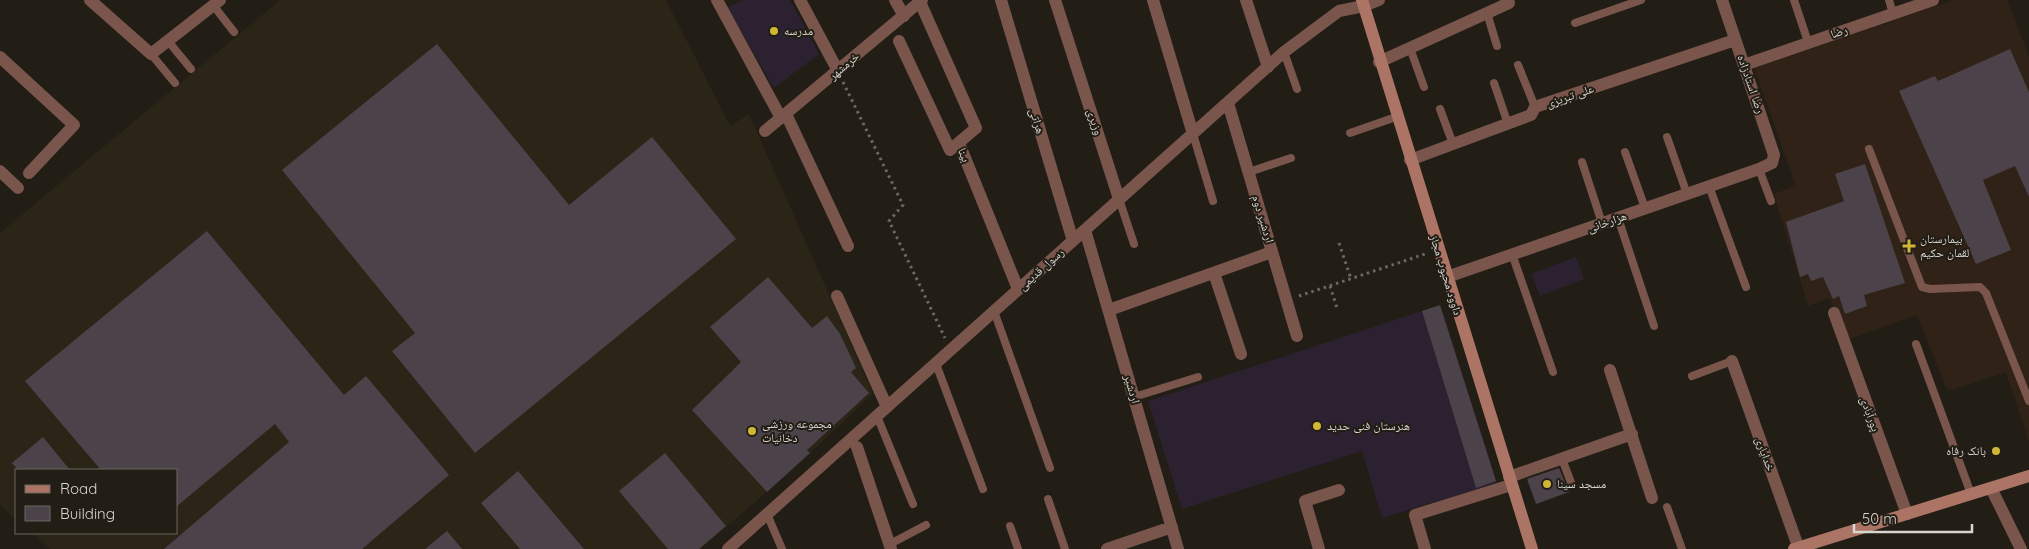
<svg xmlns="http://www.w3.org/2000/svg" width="2029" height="549" viewBox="0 0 2029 549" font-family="Quicksand,'Noto Naskh Arabic',sans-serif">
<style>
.built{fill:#2b2517}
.education{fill:#2b2130}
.medical{fill:#302216}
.building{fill:#4c434a}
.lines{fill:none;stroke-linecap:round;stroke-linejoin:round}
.path{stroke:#6c6962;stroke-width:3;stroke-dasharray:2.5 4;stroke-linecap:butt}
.service{stroke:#79554c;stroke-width:8}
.minor{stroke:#79554c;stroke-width:12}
.tertiary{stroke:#79554c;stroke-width:12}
.secondary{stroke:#ac7465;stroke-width:12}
.poi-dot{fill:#d1b736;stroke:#221e16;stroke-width:2}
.labels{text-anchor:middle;stroke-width:4;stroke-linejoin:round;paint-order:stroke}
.poi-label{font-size:12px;fill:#d8d5d0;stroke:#221e16;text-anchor:start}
.street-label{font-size:12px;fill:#d8d5d0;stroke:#221e16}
</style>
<rect width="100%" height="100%" fill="#221e16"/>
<path class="built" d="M 280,0 L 666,0 L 730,126 L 749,114 L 873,394 L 810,453 L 737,366 L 692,410 L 767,492 L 700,549 L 50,549 L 32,533 L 176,533 L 176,470 L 16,470 L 16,519 L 0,505 L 0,233 Z"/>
<path class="education" d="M 742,0 L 790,0 L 819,54 L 774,88 L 727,8 Z
M 1576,257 L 1584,279 L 1540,296 L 1531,274 Z
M 1440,305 L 1497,483 L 1382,518 L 1362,451 L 1182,509 L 1148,401 Z"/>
<path class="medical" d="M 1955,0 L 2007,0 L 2029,56 L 2029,441 L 2006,372 L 1952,390 L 1946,388 L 1917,315 L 1849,339 L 1829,298 L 1808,306 L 1774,194 L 1796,186 L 1754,68 Z"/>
<path class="building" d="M 437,44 L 569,205 L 652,137 L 736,239 L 475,453 L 392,351 L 415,333 L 282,170 Z
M 2010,49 L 2029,92 L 2029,197 L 2015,166 L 1983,180 L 2011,250 L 1976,264 L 1899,91 L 1935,76 L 1938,81 Z
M 1865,164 L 1905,283 L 1864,295 L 1867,306 L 1845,314 L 1839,296 L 1833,299 L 1823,277 L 1811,281 L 1808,274 L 1800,277 L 1786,222 L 1844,201 L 1835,174 Z
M 207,231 L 344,395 L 366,376 L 449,475 L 362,549 L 164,549 L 289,442 L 275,424 L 176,507 L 176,470 L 101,470 L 25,381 Z
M 768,277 L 812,328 L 827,316 L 840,334 L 856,368 L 851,372 L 869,393 L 807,450 L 810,453 L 767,492 L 692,410 L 741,362 L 710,327 Z
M 1440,305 L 1496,481 L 1476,488 L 1422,311 Z
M 43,437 L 70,470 L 18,470 L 12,463 Z
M 665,453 L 726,526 L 699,549 L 668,549 L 619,491 Z
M 1559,468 L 1569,492 L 1536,504 L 1527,479 Z
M 518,471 L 584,549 L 520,549 L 481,503 Z
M 447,531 L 462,549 L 425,549 Z"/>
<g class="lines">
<path class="path" d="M 843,82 L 903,205 L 889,221 L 945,338
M 1339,243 L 1351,279
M 1330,286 L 1337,308
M 1299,296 L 1428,253"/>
<path class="service" d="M 1794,0 L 1808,42
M 1889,0 L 1893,14
M 213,5 L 234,32
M 1487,13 L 1497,46
M 1575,23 L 1641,0
M 168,41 L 191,69
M 1410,48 L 1424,87
M 1284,52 L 1297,89
M 151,54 L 175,83
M 1518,65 L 1535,107
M 1494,83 L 1508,124
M 1440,109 L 1453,144
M 1350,133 L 1396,117
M 1193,134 L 1213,201
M 1667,137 L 1687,194
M 1869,149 L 1922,287 L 1930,289 L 1980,287 L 1986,293 L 2029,401
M 1625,152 L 1645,208
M 1582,162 L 1602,223
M 1759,169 L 1771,201
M 1249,172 L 1291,158
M 1709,186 L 1746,287
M 1119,199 L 1134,244
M 1618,218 L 1654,326
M 1512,254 L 1553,372
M 994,311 L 1050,468
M 1916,344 L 1971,494
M 936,364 L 983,489
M 1692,376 L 1732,361
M 1134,397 L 1198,377
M 877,416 L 913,504
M 1562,459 L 1572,485
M 1048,499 L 1065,549
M 1667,507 L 1682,549
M 767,514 L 782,549
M 1010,526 L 1018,549
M 890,544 L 926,525"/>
<path class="minor" d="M 90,0 L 151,54 L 220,0
M 717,0 L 781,118
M 800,0 L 838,71
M 895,0 L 904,16
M 1001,0 L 1073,241
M 1055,0 L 1119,199
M 1153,0 L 1193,134
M 1246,0 L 1268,67
M 899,41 L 950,150 L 976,128 L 920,2
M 0,57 L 74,125 L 29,173
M 1379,62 L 1509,3
M 1744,65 L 1933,0
M 1228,103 L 1297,336
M 786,114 L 848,246
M 959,143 L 1018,289
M 1410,160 L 1531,115 L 1535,107 L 1735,40
M 0,171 L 18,188
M 1085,230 L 1178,549
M 1214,273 L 1241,354
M 1447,277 L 1759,169 L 1772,163 L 1774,155 L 1722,0
M 837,296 L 887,407
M 1109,310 L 1272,252
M 1834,313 L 1907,514
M 1732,361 L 1799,549
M 1610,370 L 1652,498
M 857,447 L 891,549
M 1509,477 L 1632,434
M 1991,488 L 2021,549
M 728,549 L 1284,52 L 1339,11 L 1364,6 L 1379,0
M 1107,549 L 1172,527
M 1319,549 L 1305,501 L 1339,490
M 1425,549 L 1415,515 L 1511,485"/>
<path class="tertiary" d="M 765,131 L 922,0"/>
<path class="secondary" d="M 1362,0 L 1532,549
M 1794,549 L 2029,476"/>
</g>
<g class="poi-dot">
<circle cx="774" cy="31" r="5"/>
<path d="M1906.5 238.5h5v5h5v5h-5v5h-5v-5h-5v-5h5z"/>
<circle cx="1317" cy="426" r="5"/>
<circle cx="752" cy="431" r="5"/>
<circle cx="1996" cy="451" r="5"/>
<circle cx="1547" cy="484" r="5"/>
</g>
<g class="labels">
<g class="poi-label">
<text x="784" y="35">مدرسه</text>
<text x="1920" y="243">بیمارستان<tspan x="1920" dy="14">لقمان حکیم</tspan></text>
<text x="762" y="428">مجموعه ورزشی<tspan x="762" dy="14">دخانیات</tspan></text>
<text x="1327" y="430">هنرستان فنی حدید</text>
<text x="1986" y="455" text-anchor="end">بانک رفاه</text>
<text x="1557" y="488">مسجد سینا</text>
</g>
<g class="street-label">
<text transform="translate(1839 32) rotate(-19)" y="4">رضا</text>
<text transform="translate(844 66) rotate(-40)" y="4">خرمشهر</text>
<text transform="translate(1751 84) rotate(71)" y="4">رضا استادزاده</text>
<text transform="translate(1570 96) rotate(-19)" y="4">علی تبریزی</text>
<text transform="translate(1037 121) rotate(73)" y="4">هراتی</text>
<text transform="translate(1095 122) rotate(72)" y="4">وزیری</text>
<text transform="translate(964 155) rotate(68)" y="4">بینا</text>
<text transform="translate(1263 219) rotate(73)" y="4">اردشیر دوم</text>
<text transform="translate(1607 222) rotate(-19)" y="4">هزارخانی</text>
<text transform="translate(1041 269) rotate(-42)" y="4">رسول قدیمی</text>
<text transform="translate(1446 275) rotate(73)" y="4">داوود محبوب مجاز</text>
<text transform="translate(1132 389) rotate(74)" y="4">اردشیر</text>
<text transform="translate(1870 414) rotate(70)" y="4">پورآبادی</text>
<text transform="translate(1765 454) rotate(70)" y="4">خدایاری</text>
</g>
</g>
<rect x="15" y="469" width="162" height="65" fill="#221e16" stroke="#6b6760"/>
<rect x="25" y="485" width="25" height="8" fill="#ac7465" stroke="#6b6760"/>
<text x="60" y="494" font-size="15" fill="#d8d5d0">Road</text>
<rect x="25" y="506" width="25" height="15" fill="#4c434a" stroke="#6b6760"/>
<text x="60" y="519" font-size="15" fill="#d8d5d0">Building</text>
<path d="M1854 524v8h118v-8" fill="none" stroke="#d8d5d0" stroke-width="2.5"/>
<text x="1862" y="524" font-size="15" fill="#d8d5d0" stroke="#221e16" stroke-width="4" paint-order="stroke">50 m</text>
</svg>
